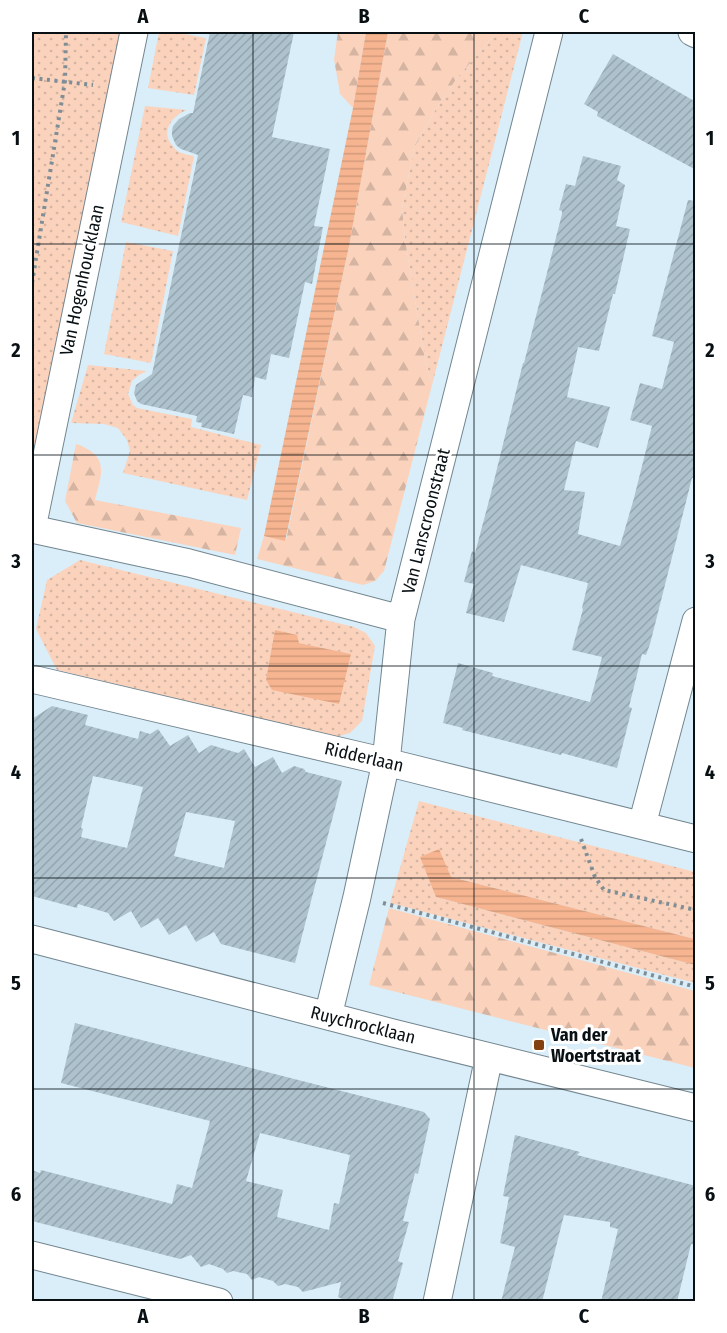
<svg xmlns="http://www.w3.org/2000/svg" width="727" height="1333" viewBox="0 0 727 1333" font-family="'Fira Sans Condensed',sans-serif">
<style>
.grass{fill:url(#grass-dots);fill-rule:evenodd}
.forest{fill:url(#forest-firs)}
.water{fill:url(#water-rules)}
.building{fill:url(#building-hatch);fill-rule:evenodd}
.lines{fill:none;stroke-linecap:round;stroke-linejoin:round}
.minor-casing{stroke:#738690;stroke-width:29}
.path{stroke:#7f8e96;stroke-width:4;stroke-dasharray:3 4.5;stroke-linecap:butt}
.minor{stroke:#fff;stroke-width:27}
.grid{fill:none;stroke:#091014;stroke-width:1.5;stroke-opacity:0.55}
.poi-dot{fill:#834111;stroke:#fff;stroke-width:2}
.labels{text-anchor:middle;stroke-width:6;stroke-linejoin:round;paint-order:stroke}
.street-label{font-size:18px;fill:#091014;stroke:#fff}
.poi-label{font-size:18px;font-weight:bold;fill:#091014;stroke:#fff;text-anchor:start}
.neatline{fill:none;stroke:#091014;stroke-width:2}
.grid-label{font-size:20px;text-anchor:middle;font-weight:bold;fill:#091014}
</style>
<defs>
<pattern id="grass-dots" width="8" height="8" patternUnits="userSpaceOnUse" patternTransform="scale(1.5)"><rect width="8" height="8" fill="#fbd3bd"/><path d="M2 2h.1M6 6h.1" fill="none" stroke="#d6b4a2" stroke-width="1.8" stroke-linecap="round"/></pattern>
<pattern id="forest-firs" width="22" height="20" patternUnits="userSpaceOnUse" patternTransform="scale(1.5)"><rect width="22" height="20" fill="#fbd3bd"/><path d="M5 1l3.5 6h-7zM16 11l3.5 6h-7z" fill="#d6b4a2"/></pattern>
<pattern id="water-rules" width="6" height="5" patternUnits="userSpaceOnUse" patternTransform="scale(1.5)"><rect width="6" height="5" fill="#f6b590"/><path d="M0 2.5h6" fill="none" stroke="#d29b7b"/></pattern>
<pattern id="building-hatch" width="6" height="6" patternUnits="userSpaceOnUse" patternTransform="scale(1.5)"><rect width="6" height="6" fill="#adc2cd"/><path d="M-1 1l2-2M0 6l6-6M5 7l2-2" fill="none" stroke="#94a6af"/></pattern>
</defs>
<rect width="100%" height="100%" fill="#d9eef9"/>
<path class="grass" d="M 32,32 L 125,32 L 32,475 Z
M 159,32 L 174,32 L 206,38 L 194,95 L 148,88 Z
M 497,32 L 523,32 L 432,385 L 425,359 L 405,240 L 402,208 L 414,148 L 437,107 L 457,78 Z
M 145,106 L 187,110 C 173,115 160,131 172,145 C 174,148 176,150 179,152 C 183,154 189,155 194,156 L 178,236 L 121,222 Z
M 126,242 L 173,251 L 151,363 L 104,354 Z
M 88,365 L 147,371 L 139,375 L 132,381 L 128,394 L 133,405 L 137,408 L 192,419 L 191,427 L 261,445 L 247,500 L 123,473 L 130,451 L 127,440 L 118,428 L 104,424 L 71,423 Z
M 80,560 L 354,627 L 366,633 L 375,646 L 362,721 L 350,733 L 336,737 L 57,670 L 36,629 L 47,580 ZM 299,643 L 350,654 L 272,689 Z
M 419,801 L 695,872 L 695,939 L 451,877 L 436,897 L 695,965 L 695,983 L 390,903 Z"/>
<path class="forest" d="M 338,32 L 366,32 L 353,108 L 340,94 L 334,59 Z
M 388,32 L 497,32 L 457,78 L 437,107 L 414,148 L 402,208 L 405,240 L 425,359 L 432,385 L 384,571 L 375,581 L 363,585 L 257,559 L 264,536 L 286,540 L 349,246 Z
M 76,444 C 81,445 84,447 89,450 C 109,462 99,482 95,500 L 241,528 L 235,555 L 77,523 L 65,501 Z
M 389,908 L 695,991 L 695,1068 L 369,985 Z"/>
<path class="water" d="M 366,32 L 388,32 L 349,246 L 285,541 L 264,536 L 353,108 Z
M 275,630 L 297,635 L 299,643 L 351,654 L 339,704 L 272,690 L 266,680 Z
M 439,849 L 451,877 L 695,939 L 695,965 L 436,897 L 420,857 Z"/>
<path class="building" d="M 210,32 L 294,32 L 272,137 L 330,149 L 314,226 L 323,227 L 312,284 L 305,282 L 289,358 L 271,354 L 266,380 L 255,377 L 252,397 L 243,395 L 234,434 L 201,427 L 202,423 L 196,422 L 197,416 L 141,404 L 137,401 L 134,393 L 136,385 L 152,374 L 198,155 L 181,149 L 176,145 L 172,136 L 172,131 L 173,126 L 179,119 L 190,113 L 193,113 Z
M 613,54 L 696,102 L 696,170 L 597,116 L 598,112 L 584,104 Z
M 583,156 L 621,166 L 617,180 L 625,185 L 616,226 L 630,229 L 615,294 L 613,294 L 599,351 L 578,347 L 567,397 L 610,407 L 598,448 L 576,441 L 564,490 L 585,492 L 578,534 L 620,546 L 634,498 L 652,426 L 630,420 L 640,383 L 662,389 L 674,342 L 652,336 L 688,200 L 696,201 L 696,478 L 692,478 L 650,644 L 646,655 L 642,654 L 629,707 L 632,708 L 617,768 L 562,753 L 561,755 L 462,730 L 463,728 L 443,723 L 458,663 L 493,673 L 492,676 L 590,702 L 602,657 L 572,650 L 583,609 L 582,608 L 588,583 L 521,565 L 504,622 L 466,613 L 474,584 L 464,582 L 472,551 L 475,553 L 490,497 L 523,363 L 524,363 L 562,214 L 562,211 L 559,210 L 566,184 L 575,186 Z
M 52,706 L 88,715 L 85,725 L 138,739 L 140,731 L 150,734 L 158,729 L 170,746 L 188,735 L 199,753 L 211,745 L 238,753 L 244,749 L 255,767 L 273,757 L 282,773 L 294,766 L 304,769 L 306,772 L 342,781 L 295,963 L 221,944 L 214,932 L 196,942 L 186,925 L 169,935 L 158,918 L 141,928 L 131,911 L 114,921 L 108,913 L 78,904 L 77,908 L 32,896 L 32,719 ZM 93,776 L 143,787 L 127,848 L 81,837 L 83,829 L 81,828 ZM 186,812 L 235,821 L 224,868 L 174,856 Z
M 75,1023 L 424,1112 L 430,1119 L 418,1174 L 415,1173 L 403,1221 L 409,1222 L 398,1261 L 403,1263 L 392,1302 L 349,1302 L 338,1297 L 341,1282 L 303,1292 L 298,1287 L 285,1284 L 278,1286 L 273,1281 L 259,1277 L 252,1280 L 247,1274 L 233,1271 L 227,1273 L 223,1269 L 209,1264 L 201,1267 L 191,1255 L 180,1259 L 32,1221 L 32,1170 L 40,1173 L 41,1170 L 172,1204 L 177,1184 L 192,1188 L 210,1121 L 61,1083 ZM 260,1133 L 350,1155 L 339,1204 L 334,1203 L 329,1230 L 277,1217 L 283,1190 L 246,1181 Z
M 515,1135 L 580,1152 L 577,1155 L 696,1186 L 696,1245 L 691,1244 L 677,1302 L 601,1302 L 618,1229 L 610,1227 L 610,1222 L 564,1215 L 542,1302 L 501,1302 L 515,1247 L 500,1243 L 509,1197 L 503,1196 Z"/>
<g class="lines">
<g class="minor-casing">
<path id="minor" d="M 692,32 L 696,34
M 32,528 L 134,32
M 32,529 L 189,563 L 401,619
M 32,679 L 386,762 L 696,839
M 642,825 L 696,621
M 32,939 L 393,1033 L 696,1108
M 328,1016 L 357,897 L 386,762 L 401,619 L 549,32
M 32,1255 L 219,1302
M 437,1302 L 489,1057"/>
</g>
<path class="path" d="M 32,78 L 93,85
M 32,283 L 65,81 L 66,32
M 581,839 L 595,877 L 604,890 L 696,910
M 383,903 L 696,987"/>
<use href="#minor" class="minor"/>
</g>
<path class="grid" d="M 253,32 L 253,1302M 474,32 L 474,1302M 32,244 L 696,244M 32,455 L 696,455M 32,666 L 696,666M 32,878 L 696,878M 32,1089 L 696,1089"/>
<rect class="poi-dot" x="533" y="1039" width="12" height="12" rx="3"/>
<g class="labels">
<g class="street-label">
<text transform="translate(82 280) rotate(-78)" y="6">Van Hogenhoucklaan</text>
<text transform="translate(426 521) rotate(-76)" y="6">Van Lanscroonstraat</text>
<text transform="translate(364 757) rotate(13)" y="6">Ridderlaan</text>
<text transform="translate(363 1025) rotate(14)" y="6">Ruychrocklaan</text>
</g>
<g class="poi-label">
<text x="551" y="1041">Van der<tspan x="551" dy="21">Woertstraat</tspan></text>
</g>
</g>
<rect width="727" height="1333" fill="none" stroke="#ffffff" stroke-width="66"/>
<rect x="33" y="33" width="661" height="1267" class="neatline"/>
<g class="grid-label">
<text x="143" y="23">A</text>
<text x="364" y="23">B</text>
<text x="584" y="23">C</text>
<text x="16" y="145">1</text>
<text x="710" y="145">1</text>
<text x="16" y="357">2</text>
<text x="710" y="357">2</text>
<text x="16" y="568">3</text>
<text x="710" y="568">3</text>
<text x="16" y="779">4</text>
<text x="710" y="779">4</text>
<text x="16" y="990">5</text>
<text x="710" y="990">5</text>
<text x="16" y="1201">6</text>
<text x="710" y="1201">6</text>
<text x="143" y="1323">A</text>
<text x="364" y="1323">B</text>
<text x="584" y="1323">C</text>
</g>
</svg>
